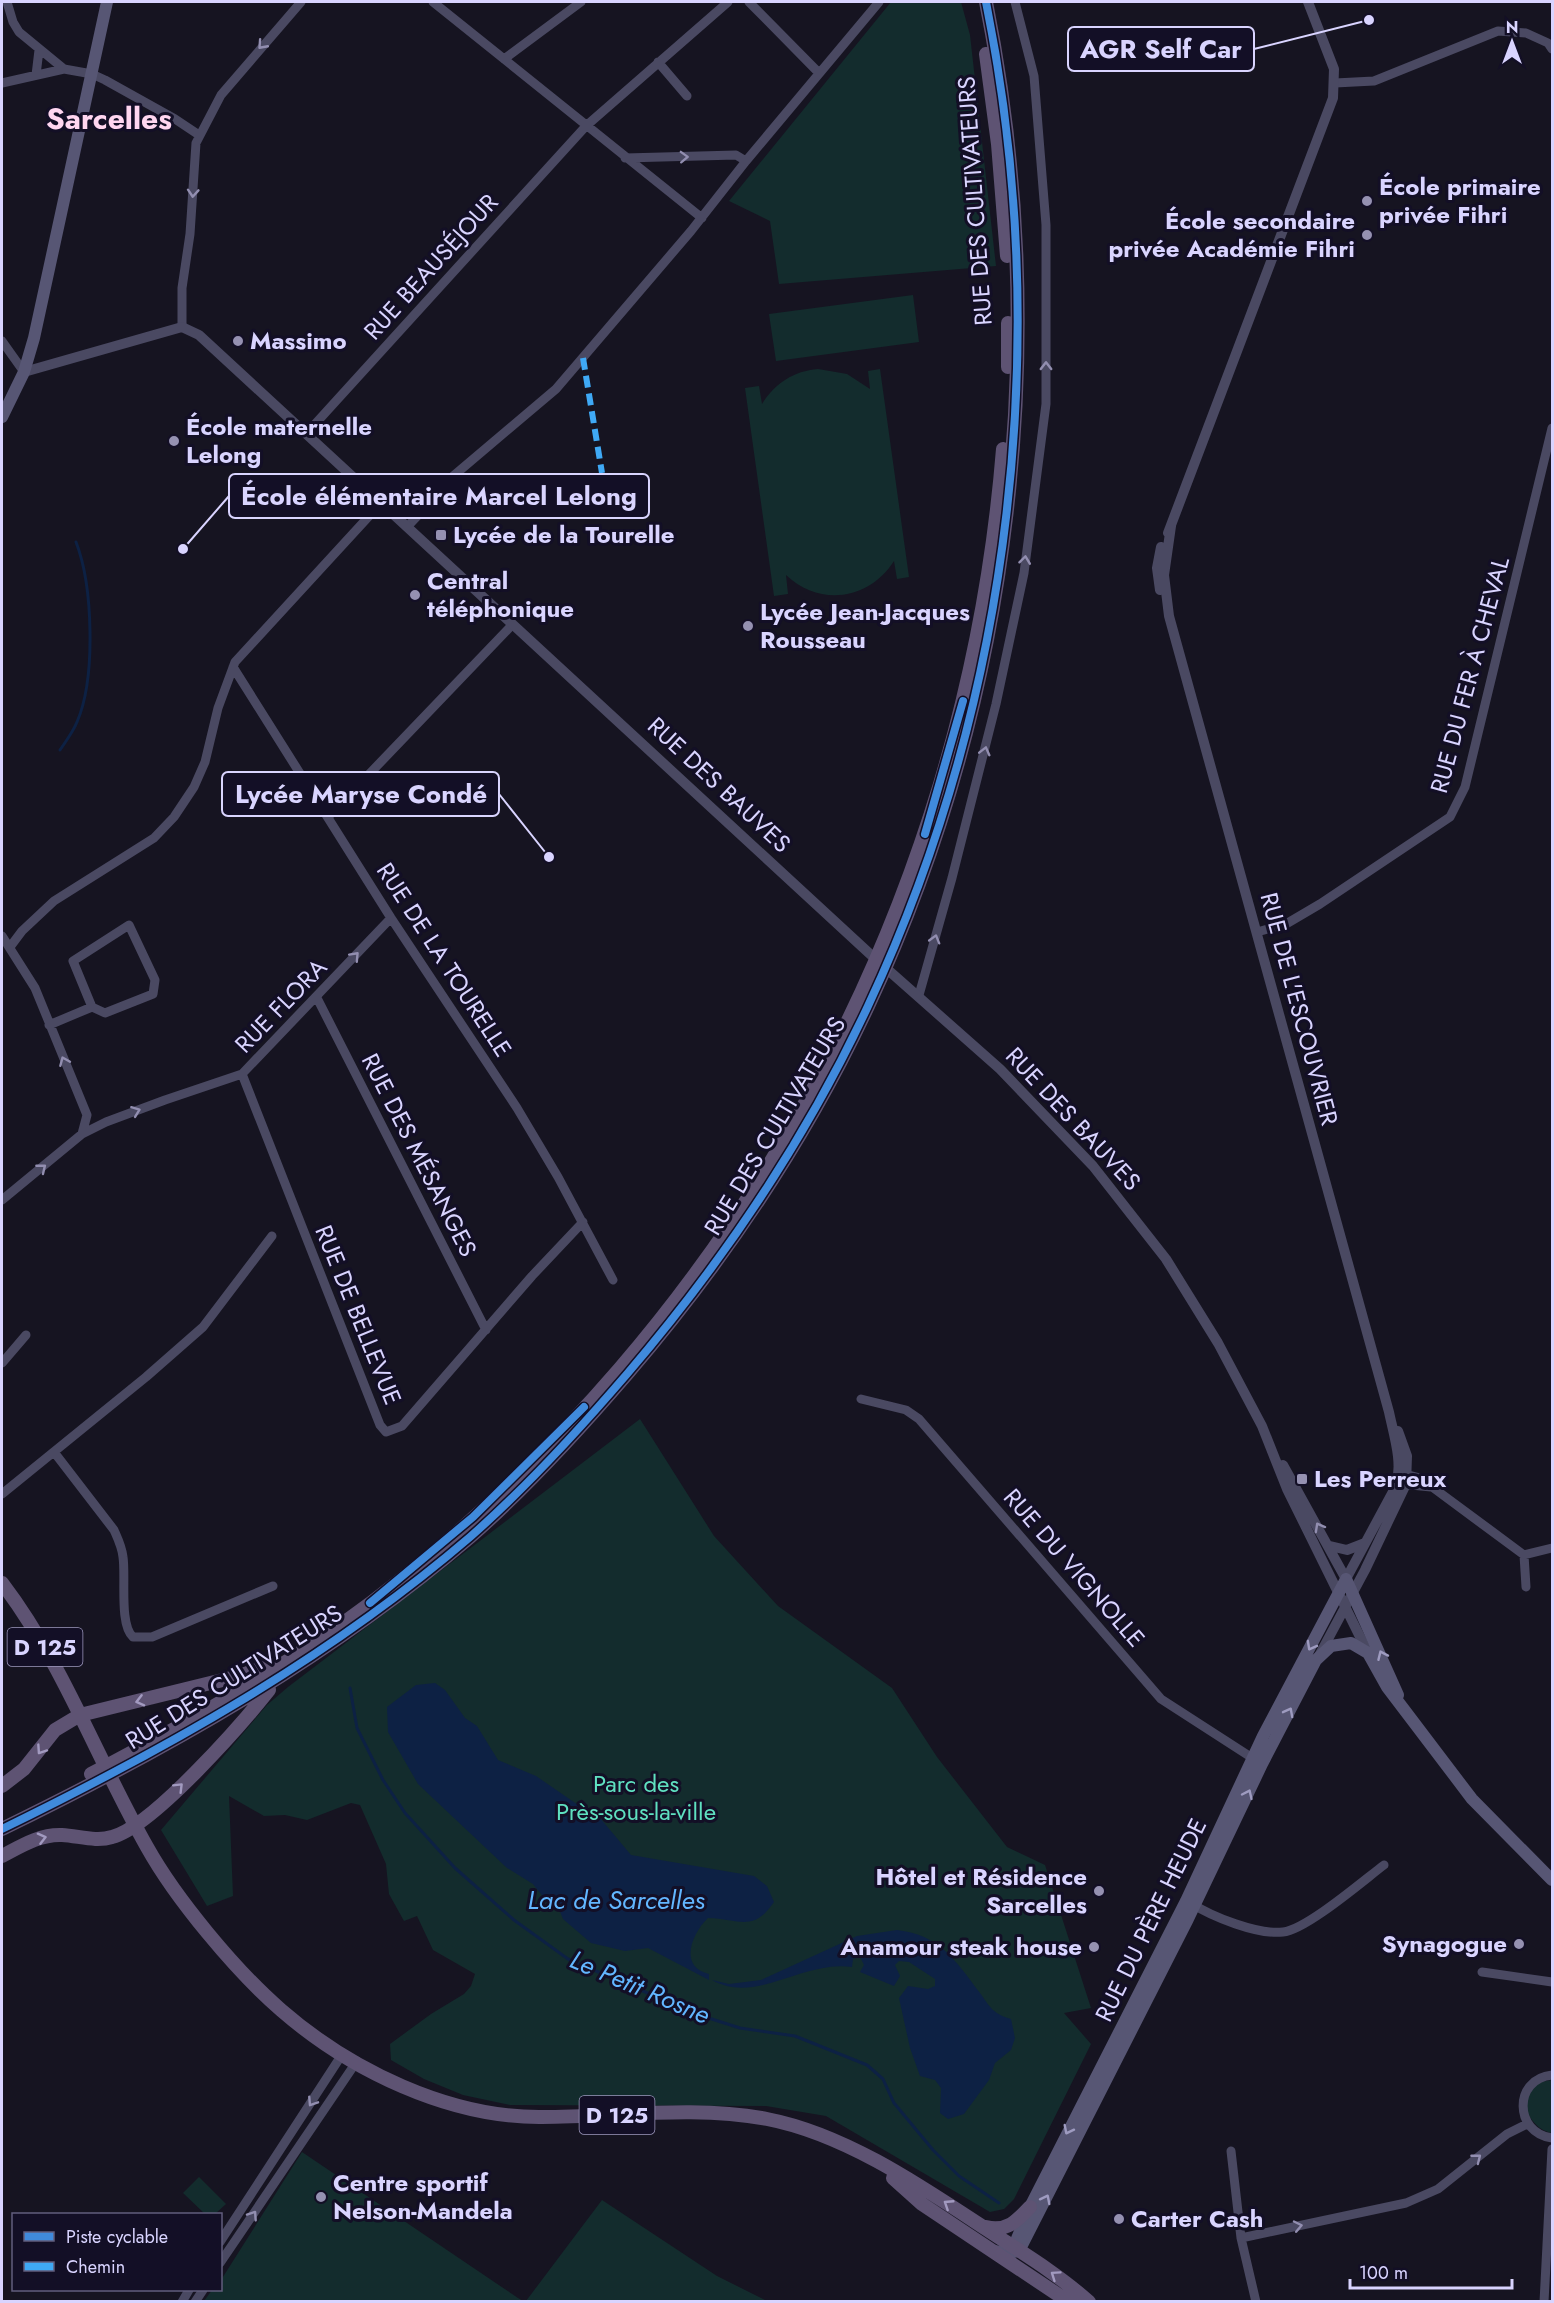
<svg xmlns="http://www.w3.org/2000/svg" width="1554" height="2303" viewBox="0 0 1554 2303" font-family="Jost,sans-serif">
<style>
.green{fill:#132c2d}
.water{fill:#0d2144}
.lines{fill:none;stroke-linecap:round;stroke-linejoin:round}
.stream{stroke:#0d2144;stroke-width:3}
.minor{stroke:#4a4962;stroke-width:9}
.tertiary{stroke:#4a4962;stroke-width:10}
.secondary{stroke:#575674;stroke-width:12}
.primary{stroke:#5e5373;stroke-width:14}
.quiet{stroke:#3fa9f5;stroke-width:6;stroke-dasharray:12 6;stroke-linecap:butt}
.cycleway-casing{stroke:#130f26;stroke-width:11}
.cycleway{stroke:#408adc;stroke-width:8}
.oneway{stroke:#928eb0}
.oneway2{stroke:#9e9bc0}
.oneway3{stroke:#a29ac0}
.poi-dot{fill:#9591b1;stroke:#130f26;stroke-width:2}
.labels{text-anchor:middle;stroke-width:6;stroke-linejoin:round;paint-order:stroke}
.shield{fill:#130f26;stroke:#9e99be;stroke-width:1.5}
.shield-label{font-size:22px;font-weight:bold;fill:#d9d4ff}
.poi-label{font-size:24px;font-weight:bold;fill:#d9d4ff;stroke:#130f26;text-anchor:start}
.street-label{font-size:24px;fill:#d9d4ff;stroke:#130f26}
.park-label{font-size:24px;fill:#5fe0c0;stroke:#130f26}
.water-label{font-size:26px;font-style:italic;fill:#62b6ff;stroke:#130f26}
.district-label{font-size:30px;font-weight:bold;fill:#ffd6f0;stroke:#130f26}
.leader{fill:none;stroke:#d9d4ff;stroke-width:2}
.callout-dot{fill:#d9d4ff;stroke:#130f26;stroke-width:2}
.callout{fill:#130f26;stroke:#d9d4ff;stroke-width:2}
.callout-label{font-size:26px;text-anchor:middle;font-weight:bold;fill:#d9d4ff}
</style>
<rect width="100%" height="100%" fill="#161421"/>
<path class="green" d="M 891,2 L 961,2 L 970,35 L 996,266 L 779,284 L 770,221 L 729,201 Z
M 913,295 L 919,342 L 776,361 L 769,314 Z
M 818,369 L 847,374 L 870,389 L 868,371 L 880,369 L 909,577 L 897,579 L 894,561 C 869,600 820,607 786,575 L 788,594 L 774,596 L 745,388 L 759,386 L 762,404 C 775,383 794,371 818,369 Z
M 640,1419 L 714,1536 L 778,1606 L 892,1688 L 937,1757 L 1007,1847 L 1045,1865 L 1091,2008 L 1064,2013 L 1091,2044 L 1014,2199 L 1004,2209 L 990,2212 L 826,2116 L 766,2106 L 510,2105 L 463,2095 L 424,2079 L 391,2060 L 390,2044 L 431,2014 L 464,1994 L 471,1986 L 475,1974 L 433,1950 L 417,1916 L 404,1921 L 389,1894 L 386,1864 L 360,1805 L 351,1803 L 307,1820 L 285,1815 L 264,1816 L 229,1796 L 233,1896 L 207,1906 L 161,1830 L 267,1705 L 288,1687 Z
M 1552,2080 L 1552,2133 C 1530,2129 1514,2098 1538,2083 C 1542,2081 1549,2081 1552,2080 Z
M 302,2152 L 518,2298 L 523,2301 L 204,2301 L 212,2290 L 220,2290 L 221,2280 Z
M 199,2177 L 226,2204 L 215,2214 L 205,2214 L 183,2193 Z
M 602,2200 L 717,2276 L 767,2301 L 526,2301 Z"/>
<path class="water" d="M 435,1683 L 445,1690 L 465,1718 L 477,1726 L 498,1760 L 536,1776 L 581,1807 L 595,1812 L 631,1855 L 754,1876 L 767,1886 L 774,1902 C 753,1933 740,1919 708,1918 C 692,1933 678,1967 709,1974 L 709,1980 L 648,1948 L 625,1951 L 591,1943 L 563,1919 L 559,1909 L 552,1908 L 533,1884 L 507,1868 L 418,1784 L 388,1732 L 387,1707 L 416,1685 Z
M 897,1930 C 940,1935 955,1960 980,1993 C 990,2007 993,2014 1011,2019 L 1015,2038 L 1011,2050 L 995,2063 L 989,2080 L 964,2114 L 948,2119 L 940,2113 L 941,2088 L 935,2080 L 920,2076 L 910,2048 L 899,1998 L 908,1986 L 928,1989 L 935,1986 L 935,1979 L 909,1962 L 899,1961 L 895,1965 L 900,1976 L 894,1986 L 860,1972 L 864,1965 L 860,1957 L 853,1959 L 852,1967 C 802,1960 756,2005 712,1980 L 729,1984 L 761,1980 L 857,1936 Z"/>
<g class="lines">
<path class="stream" d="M 60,750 C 66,741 73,732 77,722 C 96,678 93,586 76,542
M 350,1688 L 357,1728 L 383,1780 L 405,1813 L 455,1868 L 514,1920 L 568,1959 L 699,2015 L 740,2028 L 795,2036 L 867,2065 L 883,2079 L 894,2103 L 933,2150 L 959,2176 L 999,2203"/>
<path class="minor" d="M 7,2 L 13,22 L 19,32 L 64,69 L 92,74 L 105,80 L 175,119 L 199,135
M 433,2 L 702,218
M 749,2 L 819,73
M 504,59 L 581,2
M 658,62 L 687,96
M 36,75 L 39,50
M 2,83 L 64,69
M 1335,83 L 1374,81 L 1498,31 L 1526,33 L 1548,43 L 1552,49
M 625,158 L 736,155 L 746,161
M 182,327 L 182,288 L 190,234 L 196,143 L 221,95 L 301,2
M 2,341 L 24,372
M 306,434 L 586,126 L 728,2
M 395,514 L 402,506 L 432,494 L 556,389 L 691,231 L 746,161 L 879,2
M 408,526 L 426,507 L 432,494
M 233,667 L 391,918 L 517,1108 L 558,1177 L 613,1280
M 329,816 L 512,625
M 1257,932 L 1286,924 L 1320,904 L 1450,817 L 1465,787 L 1552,428
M 2,936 L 35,988 L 87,1115 L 82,1134
M 10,947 L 22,931 L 54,901 L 154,838 L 174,817 L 194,787 L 205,762 L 218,708 L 235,662 L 382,502
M 919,995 L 952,878 L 996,704 L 1024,573 L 1046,404 L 1046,225 L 1034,76 L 1015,2
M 317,998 L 486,1330
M 49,1025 L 92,1007 L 105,1013 L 153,994 L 155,980 L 129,925 L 73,961 L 92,1007
M 242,1074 L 380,1425 L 386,1432 L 402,1426 L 532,1276 L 583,1222
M 2,1200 L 82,1134 L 106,1122 L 165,1100 L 242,1074 L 391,918
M 2,1363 L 26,1335
M 861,1399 L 906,1410 L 919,1419 L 1161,1699 L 1257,1761
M 54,1452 L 114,1530 C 118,1539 122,1547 123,1557 C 126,1577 119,1625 133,1637 L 152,1637 L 273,1586
M 1401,1473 L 1420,1478 L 1524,1555 L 1552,1548
M 1401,1484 L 1431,1487
M 2,1494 L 146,1377 L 203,1327 L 272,1236
M 1524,1555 L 1526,1587
M 1191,1903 C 1212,1917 1258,1935 1283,1932 C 1306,1930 1364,1880 1384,1865
M 1482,1972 L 1552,1982
M 1552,2075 C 1513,2079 1514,2133 1552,2138
M 1231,2151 L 1241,2238 L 1256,2302
M 1241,2238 L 1406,2203 L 1438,2189 L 1507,2134 L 1527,2124
M 220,2242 L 343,2053
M 220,2263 L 357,2061
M 182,2302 L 189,2290
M 195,2302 L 203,2290
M 1544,2302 L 1552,2149"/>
<path class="tertiary" d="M 24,372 L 182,327 L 199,335 L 870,954 L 1000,1069 L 1093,1166 L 1166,1259 L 1218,1343 L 1262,1426 L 1287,1489 L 1368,1653
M 1171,526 L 1164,575 L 1169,616 L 1389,1412 C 1394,1436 1403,1462 1396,1486 L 1346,1579
M 1168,533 L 1333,98 L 1334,69 L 1308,2
M 1160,590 L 1157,568 L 1161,547
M 1283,1465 L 1346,1579
M 1330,1546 L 1347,1550 L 1365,1543
M 1320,1654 L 1365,1570 L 1406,1484 L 1407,1456 L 1398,1431"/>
<path class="secondary" d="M 2,417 L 24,372 L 34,338 L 107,2
M 1346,1579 L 1398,1695
M 1016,2241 L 1030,2207 L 1186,1901 L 1263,1736 L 1346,1579
M 994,2251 L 1007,2253 L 1019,2251 L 1188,1919 L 1262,1764 L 1316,1660 L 1331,1646 L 1351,1643 L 1368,1653 L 1387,1687 L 1472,1799 L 1552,1880"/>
<path class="primary" d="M 986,54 L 998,144 L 1007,256
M 1008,367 L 1008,323
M 2,1583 C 63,1663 97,1759 147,1847 C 176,1899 236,1971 281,2010 C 350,2070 449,2118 542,2117 C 616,2117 694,2105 767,2119 C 845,2134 921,2186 986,2229 C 1021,2252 1058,2274 1089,2302
M 91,1774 C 188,1723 284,1668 372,1602 C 738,1323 966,907 1003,449
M 2,1786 L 24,1769 L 55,1730 L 80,1715 L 239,1676 L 270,1665
M 2,1829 C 168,1748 329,1658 470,1537 C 527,1487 578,1431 627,1374 C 722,1263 806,1139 868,1006 C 1013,696 1053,337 986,2
M 2,1856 C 21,1846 40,1834 62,1835 C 79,1836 96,1842 112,1837 C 152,1827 242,1724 269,1690
M 893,2178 L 922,2204 L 1069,2302
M 986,2227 C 1007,2232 1017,2221 1030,2207"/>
<path class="quiet" d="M 583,358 L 602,473"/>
<g class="cycleway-casing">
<path id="cycleway" d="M 925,834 L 963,701
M 370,1603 L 473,1517 L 584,1407
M 2,1829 C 168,1748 329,1658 470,1537 C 527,1487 578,1431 627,1374 C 722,1263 806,1139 868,1006 C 1013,696 1053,337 986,2"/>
</g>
<use href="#cycleway" class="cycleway"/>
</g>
<defs><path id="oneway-chevron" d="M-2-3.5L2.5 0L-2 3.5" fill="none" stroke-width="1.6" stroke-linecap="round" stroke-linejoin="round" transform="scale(1.5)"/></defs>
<g class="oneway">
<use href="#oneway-chevron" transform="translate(262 45) rotate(132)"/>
<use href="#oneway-chevron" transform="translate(684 157) rotate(-2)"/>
<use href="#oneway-chevron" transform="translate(193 193) rotate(94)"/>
<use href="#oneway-chevron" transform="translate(1046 366) rotate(-90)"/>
<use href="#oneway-chevron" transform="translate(1025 560) rotate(-83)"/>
<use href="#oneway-chevron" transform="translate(985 751) rotate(-76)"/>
<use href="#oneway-chevron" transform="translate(935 939) rotate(-74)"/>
<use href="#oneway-chevron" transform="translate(355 956) rotate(-47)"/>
<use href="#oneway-chevron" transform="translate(64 1061) rotate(-113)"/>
<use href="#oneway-chevron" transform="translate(136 1111) rotate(-21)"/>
<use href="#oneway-chevron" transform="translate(42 1168) rotate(-39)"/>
<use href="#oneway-chevron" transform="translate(1319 1527) rotate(-119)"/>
<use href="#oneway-chevron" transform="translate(312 2102) rotate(123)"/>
<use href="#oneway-chevron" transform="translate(1477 2158) rotate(-38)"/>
<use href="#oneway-chevron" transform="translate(253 2215) rotate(-56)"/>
<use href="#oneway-chevron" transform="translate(1298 2226) rotate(-12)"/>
</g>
<g class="oneway2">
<use href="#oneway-chevron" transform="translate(1311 1646) rotate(119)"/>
<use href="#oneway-chevron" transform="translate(1382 1655) rotate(-114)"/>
<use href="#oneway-chevron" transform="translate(1289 1712) rotate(-62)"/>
<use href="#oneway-chevron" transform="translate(1248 1794) rotate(-65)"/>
<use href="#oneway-chevron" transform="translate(1068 2130) rotate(117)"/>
<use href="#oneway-chevron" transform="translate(1046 2199) rotate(-63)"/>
</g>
<g class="oneway3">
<use href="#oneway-chevron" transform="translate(140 1701) rotate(166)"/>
<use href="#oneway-chevron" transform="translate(41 1750) rotate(124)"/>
<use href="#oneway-chevron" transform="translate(179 1787) rotate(-45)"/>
<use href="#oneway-chevron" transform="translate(42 1838) rotate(-14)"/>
<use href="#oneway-chevron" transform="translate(948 2204) rotate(-147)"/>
<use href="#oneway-chevron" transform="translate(1055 2275) rotate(-145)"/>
</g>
<g class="poi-dot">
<circle cx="1367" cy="201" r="6"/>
<circle cx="1367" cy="235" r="6"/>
<circle cx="238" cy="341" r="6"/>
<circle cx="174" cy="441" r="6"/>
<rect x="435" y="529" width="12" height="12" rx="3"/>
<circle cx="415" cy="595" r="6"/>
<circle cx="748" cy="626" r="6"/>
<rect x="1296" y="1473" width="12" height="12" rx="3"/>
<circle cx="1099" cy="1891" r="6"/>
<circle cx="1519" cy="1944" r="6"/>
<circle cx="1094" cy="1947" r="6"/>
<circle cx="321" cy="2197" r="6"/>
<circle cx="1119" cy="2219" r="6"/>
</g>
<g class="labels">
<g class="shield">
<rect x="7.5" y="1628" width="75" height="38" rx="4.5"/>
<rect x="579.5" y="2096" width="75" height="38" rx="4.5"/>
</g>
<g class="shield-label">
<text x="45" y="1655">D 125</text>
<text x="617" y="2123">D 125</text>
</g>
<g class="poi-label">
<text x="1379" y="195">École primaire<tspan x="1379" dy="28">privée Fihri</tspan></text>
<text x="1355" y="229" text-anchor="end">École secondaire<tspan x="1355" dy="28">privée Académie Fihri</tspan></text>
<text x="250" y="349">Massimo</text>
<text x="186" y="435">École maternelle<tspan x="186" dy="28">Lelong</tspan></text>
<text x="453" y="543">Lycée de la Tourelle</text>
<text x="427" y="589">Central<tspan x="427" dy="28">téléphonique</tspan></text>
<text x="760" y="620">Lycée Jean-Jacques<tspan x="760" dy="28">Rousseau</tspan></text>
<text x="1314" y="1487">Les Perreux</text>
<text x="1087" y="1885" text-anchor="end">Hôtel et Résidence<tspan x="1087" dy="28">Sarcelles</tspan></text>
<text x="1507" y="1952" text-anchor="end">Synagogue</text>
<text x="1082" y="1955" text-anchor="end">Anamour steak house</text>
<text x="333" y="2191">Centre sportif<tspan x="333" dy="28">Nelson-Mandela</tspan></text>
<text x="1131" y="2227">Carter Cash</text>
</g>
<g class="street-label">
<text transform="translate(975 201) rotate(-94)" y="8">RUE DES CULTIVATEURS</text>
<text transform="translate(431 267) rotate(-48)" y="8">RUE BEAUSÉJOUR</text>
<text transform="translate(1470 675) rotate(-75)" y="8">RUE DU FER À CHEVAL</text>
<text transform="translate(719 785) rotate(43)" y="8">RUE DES BAUVES</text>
<text transform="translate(444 960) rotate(57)" y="8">RUE DE LA TOURELLE</text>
<text transform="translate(281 1006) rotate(-46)" y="8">RUE FLORA</text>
<text transform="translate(1299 1009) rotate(75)" y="8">RUE DE L'ESCOUVRIER</text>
<text transform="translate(1073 1119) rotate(47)" y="8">RUE DES BAUVES</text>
<text transform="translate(775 1126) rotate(-59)" y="8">RUE DES CULTIVATEURS</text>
<text transform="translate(419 1155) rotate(63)" y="8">RUE DES MÉSANGES</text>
<text transform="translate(358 1315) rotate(68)" y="8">RUE DE BELLEVUE</text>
<text transform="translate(1074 1568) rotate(49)" y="8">RUE DU VIGNOLLE</text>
<text transform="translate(234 1677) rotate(-32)" y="8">RUE DES CULTIVATEURS</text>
<text transform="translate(1151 1920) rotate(-64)" y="8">RUE DU PÈRE HEUDE</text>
</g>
<g class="park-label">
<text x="636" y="1792">Parc des<tspan x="636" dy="28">Près-sous-la-ville</tspan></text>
</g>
<g class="water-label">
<text x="616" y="1909">Lac de Sarcelles</text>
<text transform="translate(640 1987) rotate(23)" y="9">Le Petit Rosne</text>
</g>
<g class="district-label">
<text x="109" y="129">Sarcelles</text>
</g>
</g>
<path class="leader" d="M1369 20L1254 49M183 549L229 496M549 857L499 794"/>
<g class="callout-dot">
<circle cx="1369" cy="20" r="6"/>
<circle cx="183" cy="549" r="6"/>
<circle cx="549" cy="857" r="6"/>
</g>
<g class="callout">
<rect x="1068" y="27" width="186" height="44" rx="6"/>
<rect x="229" y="474" width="420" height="44" rx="6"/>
<rect x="222" y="772" width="277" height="44" rx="6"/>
</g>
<g class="callout-label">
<text x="1161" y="58">AGR Self Car</text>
<text x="439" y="505">École élémentaire Marcel Lelong</text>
<text x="361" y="803">Lycée Maryse Condé</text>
</g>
<rect width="1554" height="2303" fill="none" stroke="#d9d4ff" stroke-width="6"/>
<rect x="12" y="2213" width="210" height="78" fill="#130f26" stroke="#625e7d" stroke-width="1.5"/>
<rect x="24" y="2232" width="30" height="9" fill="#408adc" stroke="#625e7d" stroke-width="1.5"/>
<text x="66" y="2243" font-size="18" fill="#d9d4ff">Piste cyclable</text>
<rect x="24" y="2262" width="30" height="9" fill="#3fa9f5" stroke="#625e7d" stroke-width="1.5"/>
<text x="66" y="2273" font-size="18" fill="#d9d4ff">Chemin</text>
<g transform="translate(1512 42)" stroke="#130f26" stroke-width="4.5" paint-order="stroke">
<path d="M0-4.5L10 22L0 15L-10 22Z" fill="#d9d4ff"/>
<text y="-9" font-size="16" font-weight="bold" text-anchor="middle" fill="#d9d4ff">N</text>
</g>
<path d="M1350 2279v9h162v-9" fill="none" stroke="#d9d4ff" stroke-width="3"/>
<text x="1359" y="2279" font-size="18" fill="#d9d4ff" stroke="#130f26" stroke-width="4.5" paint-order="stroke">100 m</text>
</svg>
